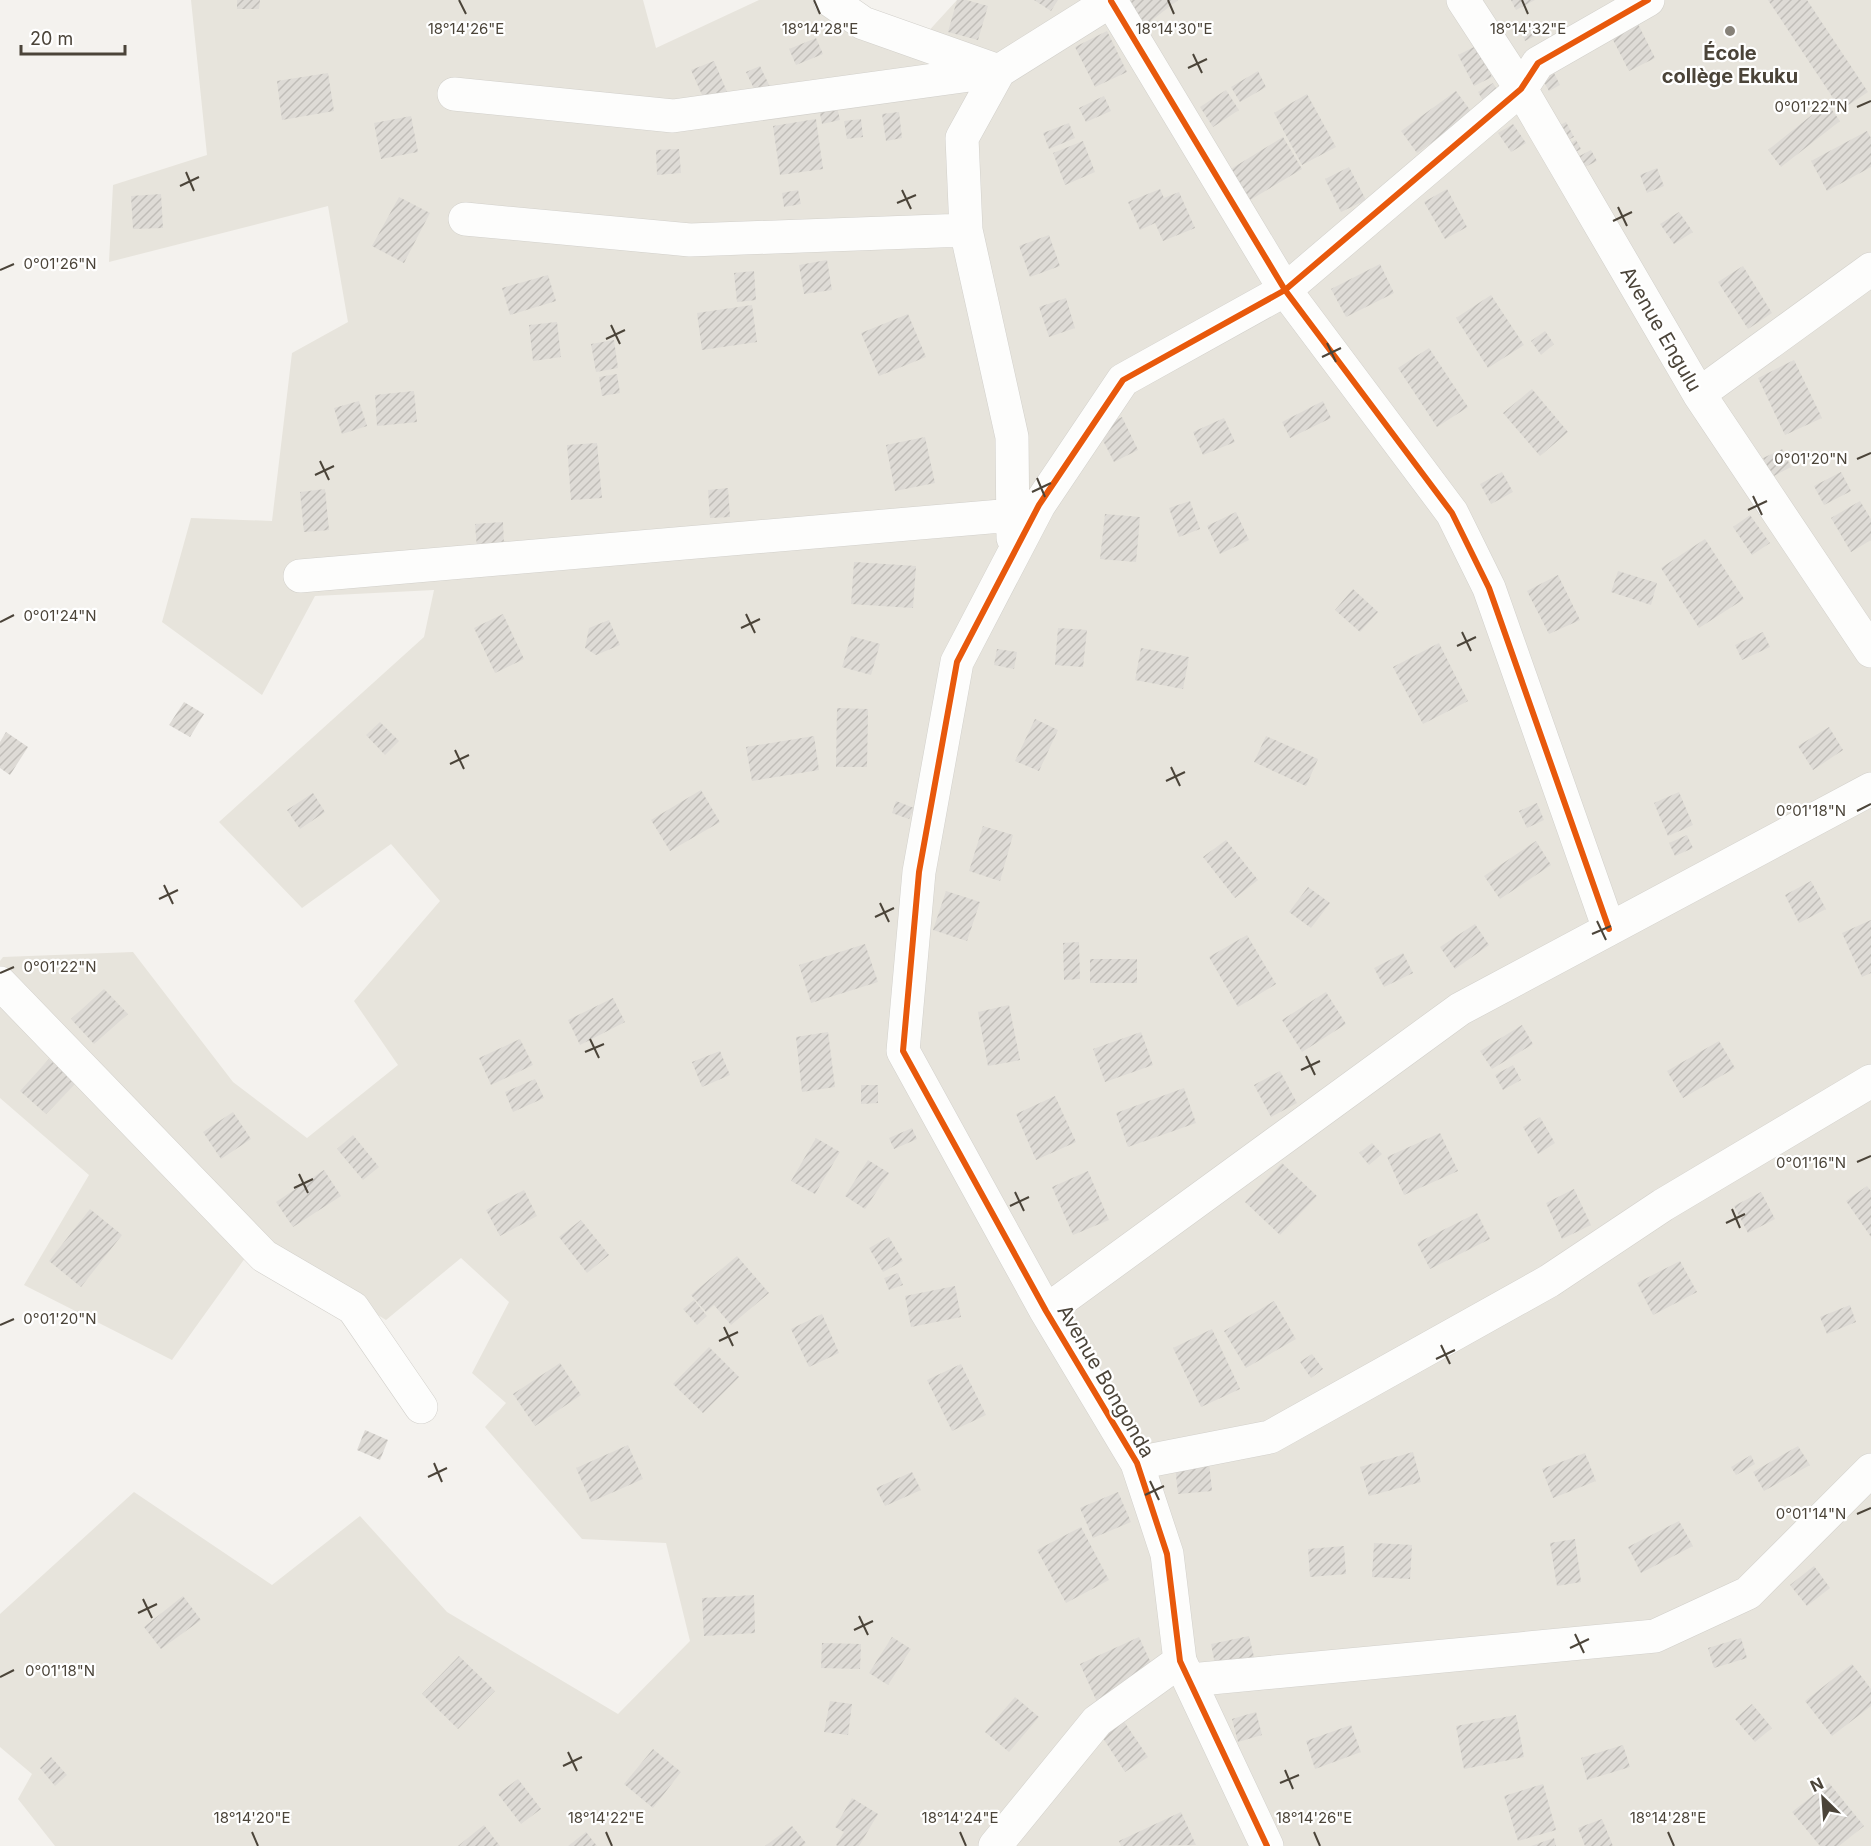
<svg xmlns="http://www.w3.org/2000/svg" width="1871" height="1846" viewBox="0 0 1871 1846" font-family="Inter,sans-serif">
<style>
.residential{fill:#e7e4dc}
.building{fill:url(#building-hatch)}
.lines{fill:none;stroke-linecap:round;stroke-linejoin:round}
.minor-casing{stroke:#d2d0cb;stroke-width:34}
.minor{stroke:#fdfdfc;stroke-width:33}
.cycleway-casing{stroke:#fff;stroke-width:10}
.cycleway{stroke:#e8590c;stroke-width:6}
.ticks{fill:none;stroke:#4b4439;stroke-width:2}
.poi-dot{fill:#868178;stroke:#fff;stroke-width:2}
.labels{text-anchor:middle;stroke-width:4.5;stroke-linejoin:round;paint-order:stroke}
.poi-label{font-size:20px;font-weight:bold;fill:#4b4439;stroke:#fff}
.street-label{font-size:20px;fill:#4b4439;stroke:#fff}
.ticks-label{font-size:15px;text-anchor:middle;fill:#4b4439;stroke:#fff;stroke-width:4.5;stroke-linejoin:round;paint-order:stroke}
</style>
<defs>
<pattern id="building-hatch" width="6" height="6" patternUnits="userSpaceOnUse" patternTransform="scale(1.5)"><rect width="6" height="6" fill="#dedbd6"/><path d="M-1 1l2-2M0 6l6-6M5 7l2-2" fill="none" stroke="#c0bdb8"/></pattern>
</defs>
<rect width="100%" height="100%" fill="#f4f2ee"/>
<path class="residential" d="M 191,0 L 643,0 L 656,48 L 759,0 L 847,0 L 924,36 L 957,0 L 1871,0 L 1871,1846 L 55,1846 L 18,1799 L 32,1774 L 0,1747 L 0,1614 L 134,1492 L 272,1585 L 360,1516 L 447,1612 L 618,1714 L 690,1641 L 666,1543 L 582,1539 L 485,1427 L 506,1403 L 472,1373 L 509,1302 L 461,1258 L 386,1320 L 258,1240 L 172,1360 L 24,1285 L 89,1175 L 0,1098 L 0,961 L 3,957 L 133,952 L 233,1082 L 307,1138 L 398,1065 L 354,1001 L 440,901 L 391,844 L 302,908 L 219,822 L 424,637 L 434,590 L 315,596 L 262,695 L 162,622 L 191,518 L 272,521 L 292,353 L 348,322 L 328,206 L 109,262 L 113,185 L 207,155 Z"/>
<path class="building" d="M 237,0 L 260,0 L 259,9 L 237,9 Z
M 957,0 L 966,0 L 988,6 L 978,40 L 948,32 Z
M 1034,0 L 1058,0 L 1051,11 Z
M 1131,0 L 1178,0 L 1142,28 L 1124,5 Z
M 1511,0 L 1535,0 L 1516,10 Z
M 1768,0 L 1807,0 L 1868,92 L 1841,110 Z
M 1530,21 L 1537,35 L 1525,41 L 1519,27 Z
M 1637,22 L 1655,58 L 1629,71 L 1611,36 Z
M 1107,31 L 1127,72 L 1095,87 L 1075,47 Z
M 816,38 L 823,54 L 796,65 L 789,49 Z
M 1476,46 L 1492,77 L 1474,86 L 1458,55 Z
M 714,61 L 728,94 L 706,104 L 691,70 Z
M 760,66 L 771,89 L 757,95 L 746,72 Z
M 1552,69 L 1560,85 L 1549,91 L 1540,75 Z
M 1258,71 L 1266,87 L 1240,102 L 1231,87 Z
M 328,73 L 334,111 L 282,120 L 277,81 Z
M 1493,83 L 1500,95 L 1485,104 L 1478,92 Z
M 1226,90 L 1239,110 L 1213,127 L 1200,107 Z
M 1456,91 L 1473,114 L 1417,153 L 1401,131 Z
M 1307,94 L 1336,147 L 1302,165 L 1274,113 Z
M 1104,96 L 1111,111 L 1086,122 L 1079,108 Z
M 836,103 L 840,120 L 822,124 L 819,108 Z
M 1827,103 L 1840,121 L 1781,167 L 1768,150 Z
M 899,112 L 902,138 L 886,141 L 882,114 Z
M 411,116 L 418,152 L 381,159 L 374,123 Z
M 816,119 L 823,169 L 780,175 L 773,126 Z
M 861,119 L 863,137 L 847,139 L 844,121 Z
M 1566,122 L 1574,137 L 1559,144 L 1552,129 Z
M 1069,123 L 1075,138 L 1049,149 L 1043,133 Z
M 1513,124 L 1526,143 L 1511,152 L 1498,133 Z
M 1867,131 L 1871,138 L 1871,167 L 1827,191 L 1811,161 Z
M 1283,137 L 1302,169 L 1245,203 L 1226,172 Z
M 1576,140 L 1581,149 L 1568,156 L 1562,147 Z
M 1083,141 L 1095,172 L 1065,185 L 1053,153 Z
M 679,149 L 681,173 L 657,175 L 656,150 Z
M 1591,150 L 1597,161 L 1577,171 L 1572,160 Z
M 1349,167 L 1366,200 L 1341,212 L 1325,179 Z
M 1657,168 L 1664,186 L 1647,193 L 1640,175 Z
M 1160,189 L 1164,198 L 1179,192 L 1195,228 L 1163,241 L 1155,223 L 1140,230 L 1128,202 Z
M 1447,189 L 1467,227 L 1445,239 L 1424,202 Z
M 798,190 L 801,204 L 784,207 L 782,193 Z
M 161,194 L 163,228 L 133,229 L 131,196 Z
M 399,197 L 430,213 L 404,263 L 372,246 Z
M 1679,212 L 1693,232 L 1674,244 L 1660,224 Z
M 1049,235 L 1060,266 L 1030,277 L 1019,246 Z
M 827,260 L 832,290 L 804,294 L 799,265 Z
M 1380,264 L 1394,293 L 1346,317 L 1331,289 Z
M 1743,266 L 1772,313 L 1748,329 L 1718,282 Z
M 754,271 L 756,300 L 737,302 L 734,273 Z
M 548,275 L 556,301 L 510,315 L 502,288 Z
M 1491,295 L 1524,345 L 1488,368 L 1456,318 Z
M 1066,298 L 1075,328 L 1049,337 L 1039,307 Z
M 752,305 L 757,342 L 702,350 L 697,313 Z
M 908,314 L 926,357 L 879,376 L 861,333 Z
M 557,322 L 561,357 L 533,361 L 529,325 Z
M 1545,331 L 1554,344 L 1541,355 L 1531,341 Z
M 614,340 L 618,368 L 596,372 L 591,344 Z
M 1429,348 L 1468,407 L 1437,427 L 1398,368 Z
M 1794,360 L 1822,418 L 1785,435 L 1758,378 Z
M 617,374 L 620,393 L 602,396 L 599,377 Z
M 1532,389 L 1568,432 L 1540,456 L 1503,413 Z
M 414,391 L 417,422 L 377,426 L 375,395 Z
M 359,401 L 367,426 L 342,434 L 334,408 Z
M 1323,401 L 1331,418 L 1290,438 L 1282,422 Z
M 1122,417 L 1138,450 L 1114,462 L 1097,429 Z
M 1224,418 L 1235,442 L 1203,455 L 1193,432 Z
M 925,437 L 935,483 L 895,491 L 886,445 Z
M 597,443 L 602,498 L 571,500 L 567,445 Z
M 1782,449 L 1791,467 L 1772,477 L 1763,458 Z
M 1502,472 L 1513,492 L 1491,504 L 1480,484 Z
M 1841,472 L 1851,491 L 1824,505 L 1814,486 Z
M 728,488 L 730,517 L 710,518 L 708,490 Z
M 325,489 L 329,530 L 304,532 L 300,492 Z
M 1190,501 L 1200,529 L 1179,537 L 1169,508 Z
M 1860,501 L 1871,519 L 1871,540 L 1851,552 L 1831,518 Z
M 1236,512 L 1249,540 L 1220,554 L 1207,526 Z
M 1105,514 L 1140,517 L 1136,562 L 1100,559 Z
M 1750,515 L 1770,543 L 1752,555 L 1733,527 Z
M 503,522 L 504,546 L 477,548 L 475,524 Z
M 1705,539 L 1744,599 L 1699,628 L 1661,568 Z
M 854,562 L 916,566 L 913,608 L 851,604 Z
M 1618,571 L 1657,583 L 1651,605 L 1611,592 Z
M 1558,575 L 1580,620 L 1549,634 L 1527,591 Z
M 1353,589 L 1378,612 L 1360,632 L 1335,610 Z
M 503,614 L 524,659 L 495,673 L 474,628 Z
M 609,620 L 620,645 L 596,655 L 585,648 L 589,628 Z
M 1058,628 L 1087,630 L 1083,667 L 1055,665 Z
M 1763,632 L 1770,647 L 1742,660 L 1735,645 Z
M 851,636 L 880,644 L 871,675 L 842,667 Z
M 1439,643 L 1468,701 L 1423,724 L 1393,667 Z
M 1141,648 L 1189,657 L 1183,689 L 1135,680 Z
M 997,649 L 1017,652 L 1014,669 L 994,665 Z
M 184,702 L 204,714 L 190,737 L 169,725 Z
M 837,708 L 868,709 L 867,767 L 836,767 Z
M 1035,719 L 1058,730 L 1039,771 L 1015,761 Z
M 380,722 L 399,741 L 385,755 L 366,735 Z
M 1829,727 L 1843,750 L 1813,770 L 1798,746 Z
M 6,732 L 28,747 L 10,775 L 0,768 L 0,742 Z
M 814,736 L 819,770 L 752,781 L 746,747 Z
M 1266,736 L 1318,759 L 1306,786 L 1254,762 Z
M 701,790 L 720,822 L 670,851 L 651,820 Z
M 1679,792 L 1693,825 L 1668,836 L 1654,803 Z
M 313,793 L 325,812 L 300,829 L 287,810 Z
M 896,801 L 914,808 L 909,819 L 892,813 Z
M 1537,803 L 1544,820 L 1527,828 L 1519,811 Z
M 983,826 L 1013,835 L 1000,881 L 969,871 Z
M 1687,835 L 1693,848 L 1675,856 L 1669,843 Z
M 1226,840 L 1258,880 L 1235,898 L 1203,857 Z
M 1536,841 L 1551,865 L 1500,899 L 1484,876 Z
M 1811,881 L 1826,909 L 1799,923 L 1785,895 Z
M 1308,887 L 1330,903 L 1311,928 L 1289,912 Z
M 946,891 L 980,902 L 967,941 L 933,930 Z
M 1871,920 L 1871,973 L 1862,977 L 1842,933 Z
M 1475,924 L 1489,945 L 1455,969 L 1440,947 Z
M 1247,935 L 1276,984 L 1238,1007 L 1209,957 Z
M 1079,942 L 1080,979 L 1064,980 L 1063,943 Z
M 865,944 L 878,982 L 811,1003 L 799,965 Z
M 1403,953 L 1413,973 L 1384,987 L 1374,968 Z
M 1090,959 L 1137,959 L 1137,983 L 1090,983 Z
M 104,989 L 128,1014 L 94,1044 L 71,1019 Z
M 1326,992 L 1346,1024 L 1302,1052 L 1282,1020 Z
M 613,998 L 625,1022 L 580,1045 L 568,1020 Z
M 1009,1005 L 1020,1060 L 988,1066 L 978,1012 Z
M 1522,1025 L 1533,1044 L 1492,1069 L 1480,1051 Z
M 828,1032 L 835,1087 L 802,1092 L 796,1037 Z
M 1141,1032 L 1153,1065 L 1105,1082 L 1093,1049 Z
M 520,1039 L 533,1065 L 491,1085 L 479,1058 Z
M 1719,1041 L 1735,1068 L 1683,1098 L 1667,1071 Z
M 720,1051 L 730,1075 L 702,1087 L 692,1062 Z
M 49,1059 L 76,1083 L 46,1114 L 20,1091 Z
M 1513,1065 L 1521,1080 L 1503,1090 L 1495,1075 Z
M 1280,1071 L 1297,1103 L 1271,1117 L 1254,1085 Z
M 535,1079 L 544,1098 L 513,1112 L 505,1092 Z
M 861,1085 L 878,1085 L 878,1103 L 861,1104 Z
M 1184,1088 L 1196,1123 L 1128,1147 L 1116,1113 Z
M 1055,1096 L 1076,1142 L 1036,1160 L 1016,1114 Z
M 233,1112 L 251,1139 L 221,1159 L 203,1132 Z
M 1540,1117 L 1555,1143 L 1538,1154 L 1523,1127 Z
M 912,1128 L 917,1139 L 894,1149 L 889,1138 Z
M 1440,1133 L 1458,1171 L 1404,1195 L 1387,1157 Z
M 353,1135 L 379,1167 L 363,1180 L 337,1149 Z
M 816,1138 L 840,1152 L 815,1194 L 791,1181 Z
M 1372,1143 L 1382,1154 L 1369,1165 L 1359,1153 Z
M 868,1160 L 889,1173 L 865,1209 L 845,1196 Z
M 1282,1163 L 1317,1196 L 1280,1235 L 1245,1202 Z
M 324,1170 L 341,1196 L 293,1227 L 276,1202 Z
M 1088,1171 L 1109,1220 L 1073,1235 L 1052,1187 Z
M 1867,1186 L 1871,1191 L 1871,1237 L 1846,1201 Z
M 1574,1189 L 1591,1225 L 1562,1239 L 1546,1203 Z
M 524,1190 L 537,1216 L 500,1236 L 486,1210 Z
M 1761,1192 L 1775,1219 L 1748,1233 L 1734,1206 Z
M 90,1209 L 122,1235 L 81,1287 L 49,1261 Z
M 1477,1213 L 1490,1239 L 1430,1269 L 1417,1243 Z
M 581,1220 L 609,1255 L 587,1273 L 559,1237 Z
M 889,1237 L 903,1261 L 883,1272 L 869,1248 Z
M 737,1256 L 769,1293 L 731,1325 L 714,1305 L 706,1312 L 691,1295 Z
M 1680,1261 L 1697,1292 L 1653,1315 L 1637,1283 Z
M 898,1273 L 903,1285 L 889,1290 L 884,1278 Z
M 955,1286 L 961,1317 L 911,1327 L 905,1296 Z
M 694,1300 L 707,1316 L 697,1325 L 683,1309 Z
M 1274,1301 L 1296,1339 L 1246,1368 L 1224,1331 Z
M 1850,1305 L 1856,1322 L 1827,1334 L 1820,1317 Z
M 822,1314 L 839,1353 L 809,1367 L 791,1329 Z
M 1212,1329 L 1240,1389 L 1201,1407 L 1173,1348 Z
M 709,1347 L 739,1377 L 703,1413 L 673,1384 Z
M 1312,1354 L 1323,1369 L 1311,1378 L 1300,1362 Z
M 560,1363 L 581,1395 L 535,1426 L 513,1394 Z
M 961,1364 L 986,1415 L 952,1431 L 927,1380 Z
M 365,1430 L 388,1440 L 380,1460 L 357,1450 Z
M 628,1445 L 643,1479 L 591,1502 L 576,1468 Z
M 1798,1446 L 1810,1465 L 1764,1491 L 1753,1472 Z
M 1413,1452 L 1421,1482 L 1369,1496 L 1360,1467 Z
M 1585,1453 L 1596,1481 L 1553,1498 L 1542,1469 Z
M 1751,1455 L 1755,1464 L 1736,1475 L 1731,1467 Z
M 1209,1462 L 1212,1491 L 1178,1494 L 1175,1465 Z
M 912,1472 L 921,1490 L 885,1506 L 876,1488 Z
M 1118,1492 L 1131,1522 L 1093,1538 L 1080,1508 Z
M 1679,1521 L 1693,1546 L 1641,1573 L 1628,1547 Z
M 1081,1527 L 1109,1580 L 1066,1603 L 1037,1550 Z
M 1575,1539 L 1581,1582 L 1557,1586 L 1550,1543 Z
M 1374,1543 L 1412,1545 L 1410,1579 L 1372,1577 Z
M 1344,1546 L 1346,1574 L 1310,1577 L 1308,1549 Z
M 1814,1566 L 1830,1588 L 1807,1606 L 1790,1585 Z
M 754,1595 L 755,1633 L 704,1636 L 702,1598 Z
M 183,1596 L 201,1620 L 161,1649 L 144,1627 Z
M 1249,1636 L 1256,1665 L 1217,1674 L 1211,1644 Z
M 892,1637 L 911,1649 L 888,1685 L 869,1673 Z
M 1139,1637 L 1157,1676 L 1097,1702 L 1080,1664 Z
M 1741,1638 L 1747,1658 L 1714,1668 L 1708,1648 Z
M 822,1643 L 861,1644 L 860,1669 L 821,1668 Z
M 459,1656 L 495,1691 L 458,1729 L 422,1694 Z
M 1852,1664 L 1871,1689 L 1871,1706 L 1832,1736 L 1805,1701 Z
M 1015,1697 L 1039,1717 L 1009,1752 L 985,1732 Z
M 830,1701 L 852,1704 L 848,1735 L 824,1732 Z
M 1752,1704 L 1772,1728 L 1755,1742 L 1735,1719 Z
M 1256,1712 L 1262,1735 L 1238,1742 L 1232,1719 Z
M 1516,1715 L 1524,1757 L 1464,1769 L 1456,1726 Z
M 1123,1720 L 1148,1757 L 1125,1772 L 1101,1735 Z
M 1351,1725 L 1361,1752 L 1315,1769 L 1306,1741 Z
M 1623,1745 L 1630,1767 L 1587,1780 L 1581,1758 Z
M 653,1749 L 681,1772 L 653,1808 L 624,1784 Z
M 51,1757 L 67,1775 L 55,1786 L 40,1768 Z
M 518,1779 L 541,1809 L 521,1824 L 498,1794 Z
M 1829,1783 L 1864,1826 L 1839,1846 L 1820,1846 L 1792,1812 Z
M 1543,1784 L 1556,1830 L 1518,1841 L 1504,1796 Z
M 852,1798 L 878,1814 L 859,1846 L 838,1846 L 836,1845 L 844,1832 L 835,1827 Z
M 1181,1812 L 1196,1845 L 1121,1846 L 1119,1841 Z
M 1602,1819 L 1613,1846 L 1585,1846 L 1578,1828 Z
M 484,1825 L 500,1846 L 458,1846 Z
M 792,1826 L 806,1843 L 802,1846 L 765,1846 Z
M 586,1832 L 597,1846 L 568,1846 Z
M 1554,1838 L 1556,1846 L 1531,1846 Z"/>
<g class="lines">
<g class="minor-casing">
<path id="minor" d="M 830,0 L 863,23 L 993,69
M 1463,0 L 1521,89 L 1699,394 L 1871,651
M 1111,1 L 1285,290 L 1452,513 L 1489,588 L 1609,929
M 454,94 L 673,116 L 999,71
M 465,219 L 690,240 L 966,230
M 1699,394 L 1871,269
M 1013,538 L 1012,437 L 966,230 L 962,138 L 999,71 L 1112,0
M 300,576 L 1013,515
M 0,983 L 264,1256 L 353,1308 L 421,1407
M 1046,1311 L 1460,1009 L 1871,789
M 1137,1463 L 1270,1437 L 1549,1281 L 1663,1205 L 1871,1081
M 1190,1680 L 1655,1636 L 1748,1593 L 1871,1470
M 995,1846 L 1097,1721 L 1180,1661
M 1267,1846 L 1180,1661 L 1167,1554 L 1137,1463 L 1046,1311 L 903,1051 L 919,872 L 957,662 L 1039,505 L 1123,380 L 1285,290 L 1521,89 L 1538,63 L 1648,0"/>
</g>
<use href="#minor" class="minor"/>
<g class="cycleway-casing">
<path id="cycleway" d="M 1111,1 L 1285,290 L 1452,513 L 1489,588 L 1609,929
M 1267,1846 L 1180,1661 L 1167,1554 L 1137,1463 L 1046,1311 L 903,1051 L 919,872 L 957,662 L 1039,505 L 1123,380 L 1285,290 L 1521,89 L 1538,63 L 1648,0"/>
</g>
<use href="#cycleway" class="cycleway"/>
</g>
<path class="ticks" d="M 459,0 L 466,14M 814,0 L 820,14M 1168,0 L 1174,14M 1522,0 L 1528,14M 1193,54 L 1202,73M 1188,68 L 1207,59M 1857,107 L 1871,101M 186,172 L 194,191M 180,186 L 199,177M 902,190 L 911,209M 897,203 L 916,195M 1618,207 L 1627,226M 1613,221 L 1632,212M 0,270 L 14,264M 611,325 L 620,344M 606,339 L 625,330M 1327,343 L 1336,362M 1322,357 L 1341,348M 1857,459 L 1871,453M 320,461 L 329,480M 315,475 L 334,466M 1037,478 L 1045,497M 1032,492 L 1051,483M 1753,496 L 1762,515M 1748,510 L 1767,501M 746,614 L 755,633M 0,622 L 14,615M 741,628 L 760,619M 1462,632 L 1471,651M 1457,646 L 1476,637M 455,750 L 464,769M 450,764 L 469,755M 1171,767 L 1180,786M 1166,781 L 1185,772M 1857,811 L 1871,804M 164,885 L 173,904M 159,899 L 178,890M 880,903 L 889,922M 875,917 L 894,908M 1597,921 L 1606,940M 1592,934 L 1611,926M 0,973 L 14,967M 590,1039 L 599,1058M 585,1052 L 604,1044M 1306,1056 L 1315,1075M 1301,1070 L 1320,1061M 1857,1162 L 1871,1156M 299,1174 L 308,1193M 294,1188 L 313,1179M 1015,1192 L 1024,1211M 1010,1206 L 1029,1197M 1732,1209 L 1740,1228M 1726,1223 L 1745,1214M 0,1325 L 14,1319M 724,1327 L 733,1346M 719,1341 L 738,1332M 1441,1345 L 1450,1364M 1436,1359 L 1455,1350M 434,1463 L 442,1482M 428,1477 L 447,1468M 1150,1481 L 1159,1500M 1145,1495 L 1164,1486M 1857,1514 L 1871,1508M 143,1599 L 152,1618M 138,1613 L 157,1604M 859,1616 L 868,1635M 854,1630 L 873,1621M 1575,1634 L 1584,1653M 1570,1648 L 1589,1639M 0,1677 L 14,1670M 568,1752 L 577,1771M 563,1766 L 582,1757M 1285,1770 L 1293,1789M 1280,1783 L 1299,1775M 252,1832 L 258,1846M 606,1832 L 612,1846M 960,1832 L 966,1846M 1314,1832 L 1320,1846M 1668,1832 L 1674,1846"/>
<circle class="poi-dot" cx="1730" cy="31" r="6"/>
<g class="labels">
<g class="poi-label">
<text x="1730" y="60">École<tspan x="1730" dy="23">collège Ekuku</tspan></text>
</g>
<g class="street-label">
<text transform="translate(1661 329) rotate(60)" y="7">Avenue Engulu</text>
<text transform="translate(1106 1381) rotate(60)" y="7">Avenue Bongonda</text>
</g>
</g>
<g class="ticks-label">
<text x="466" y="34">18°14'26"E</text>
<text x="820" y="34">18°14'28"E</text>
<text x="1174" y="34">18°14'30"E</text>
<text x="1528" y="34">18°14'32"E</text>
<text x="1811" y="112">0°01'22"N</text>
<text x="60" y="269">0°01'26"N</text>
<text x="1811" y="464">0°01'20"N</text>
<text x="60" y="621">0°01'24"N</text>
<text x="1811" y="816">0°01'18"N</text>
<text x="60" y="972">0°01'22"N</text>
<text x="1811" y="1168">0°01'16"N</text>
<text x="60" y="1324">0°01'20"N</text>
<text x="1811" y="1519">0°01'14"N</text>
<text x="60" y="1676">0°01'18"N</text>
<text x="252" y="1823">18°14'20"E</text>
<text x="606" y="1823">18°14'22"E</text>
<text x="960" y="1823">18°14'24"E</text>
<text x="1314" y="1823">18°14'26"E</text>
<text x="1668" y="1823">18°14'28"E</text>
</g>
<g transform="translate(1823 1798) rotate(335)" stroke="#ffffff" stroke-width="4.5" paint-order="stroke">
<path d="M0-4.5L10 22L0 15L-10 22Z" fill="#4b4439"/>
<text y="-9" font-size="16" font-weight="bold" text-anchor="middle" fill="#4b4439">N</text>
</g>
<path d="M21 45v9h104v-9" fill="none" stroke="#4b4439" stroke-width="3"/>
<text x="30" y="45" font-size="18" fill="#4b4439" stroke="#ffffff" stroke-width="4.5" paint-order="stroke">20 m</text>
</svg>
